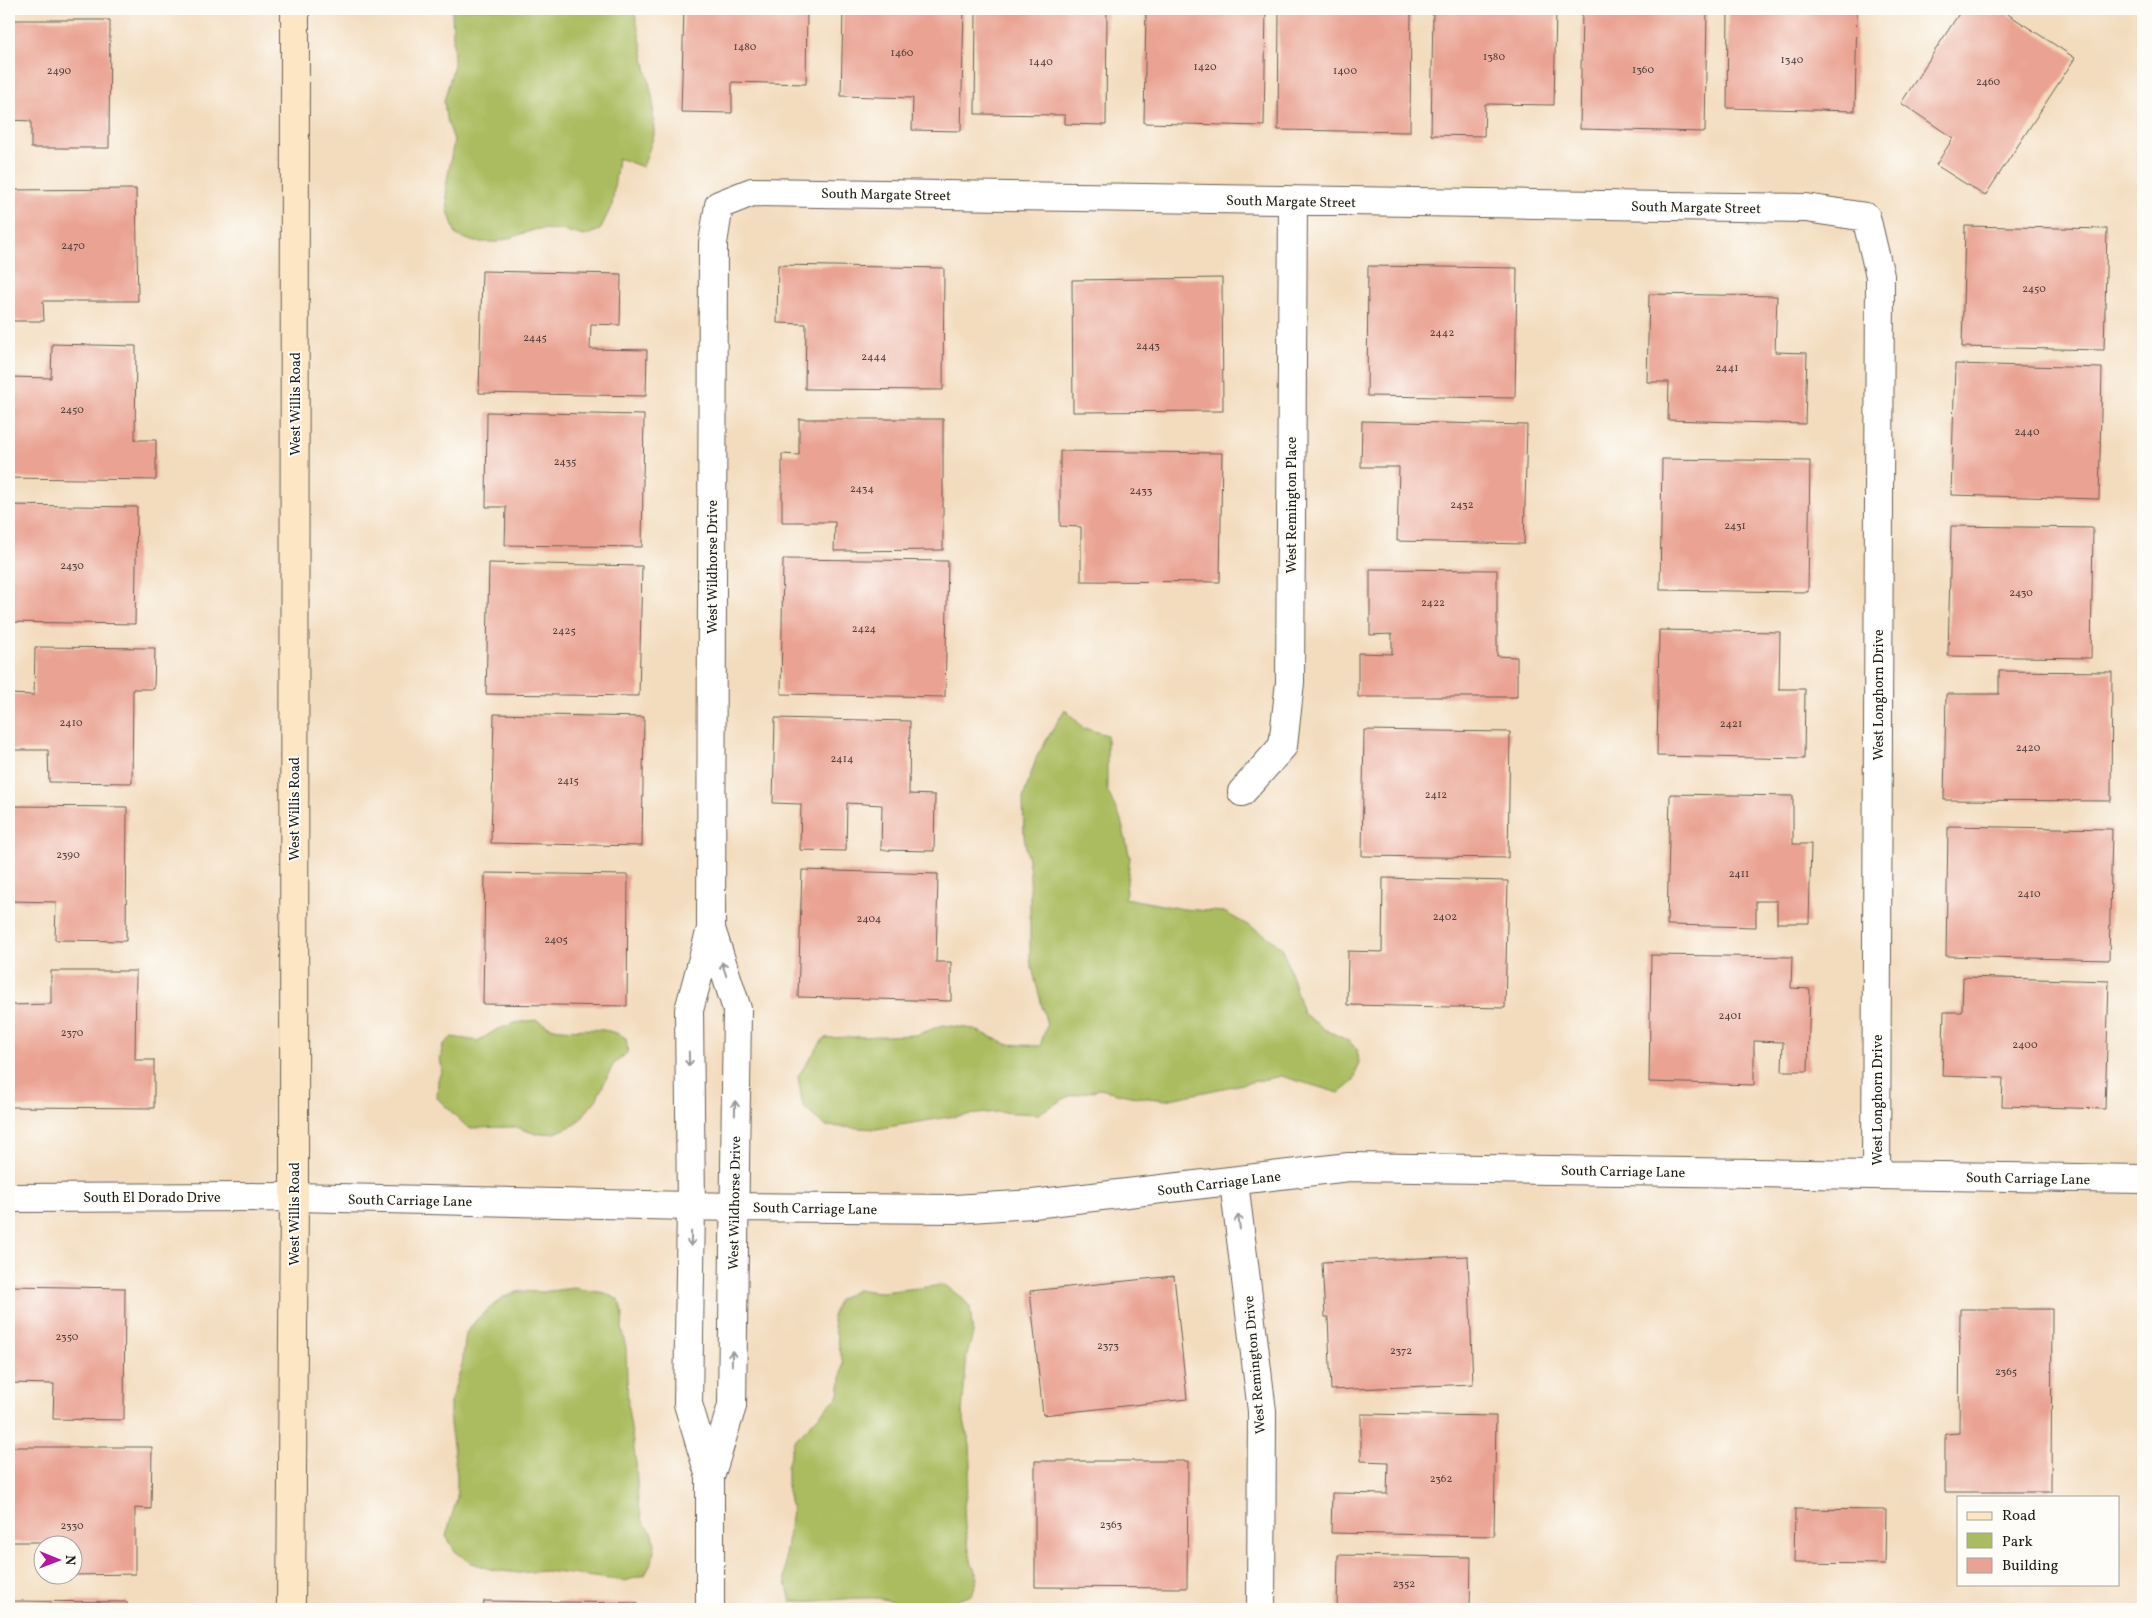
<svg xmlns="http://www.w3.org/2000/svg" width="2152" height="1618" viewBox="0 0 2152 1618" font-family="Vollkorn,serif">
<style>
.green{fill:#aabc5f;stroke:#636c3e}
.building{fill:#eaa393}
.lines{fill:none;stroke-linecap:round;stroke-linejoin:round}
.street-casing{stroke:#675f55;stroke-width:30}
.secondary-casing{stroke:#675f55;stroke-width:30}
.street{stroke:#fff;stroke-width:28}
.secondary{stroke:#fce6c4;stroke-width:28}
.oneway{stroke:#999}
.labels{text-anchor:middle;stroke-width:4;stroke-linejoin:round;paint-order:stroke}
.number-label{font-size:11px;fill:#503e3a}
.street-label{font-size:14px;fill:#1c1c1c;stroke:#fdfcf7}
</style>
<rect width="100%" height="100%" fill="#fdfcf7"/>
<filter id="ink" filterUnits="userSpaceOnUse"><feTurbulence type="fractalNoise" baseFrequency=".02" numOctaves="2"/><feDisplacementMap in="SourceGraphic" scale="10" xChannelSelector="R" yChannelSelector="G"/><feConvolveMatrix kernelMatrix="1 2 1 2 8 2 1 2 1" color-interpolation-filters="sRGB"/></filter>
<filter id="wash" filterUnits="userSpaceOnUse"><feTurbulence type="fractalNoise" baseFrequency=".0096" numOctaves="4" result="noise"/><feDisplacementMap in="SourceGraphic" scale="20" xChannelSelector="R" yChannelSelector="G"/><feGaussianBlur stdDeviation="1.12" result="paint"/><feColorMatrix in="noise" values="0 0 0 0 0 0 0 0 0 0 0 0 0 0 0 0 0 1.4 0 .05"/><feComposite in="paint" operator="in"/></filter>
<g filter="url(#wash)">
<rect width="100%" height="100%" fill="#f3dcbe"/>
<path class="green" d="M 452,9 L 634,9 L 653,101 L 654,135 L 643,167 L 618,158 L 612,205 L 600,230 L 584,236 L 561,230 L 537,229 L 497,242 L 474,242 L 456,235 L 448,211 L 446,187 L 454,140 L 446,118 L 444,101 L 454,65 Z
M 1065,709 L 1084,728 L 1107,735 L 1107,790 L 1121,820 L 1130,858 L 1125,898 L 1183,909 L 1224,912 L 1264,934 L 1283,949 L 1303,1013 L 1324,1029 L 1347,1040 L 1357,1049 L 1359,1062 L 1354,1081 L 1339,1093 L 1281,1076 L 1166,1100 L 1130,1096 L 1100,1089 L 1067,1097 L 1038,1114 L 996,1112 L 949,1117 L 876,1129 L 825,1126 L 803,1107 L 798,1076 L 824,1038 L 916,1035 L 943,1025 L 974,1029 L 1006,1044 L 1040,1046 L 1047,1025 L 1030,960 L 1030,872 L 1024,836 L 1023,798 L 1037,756 Z
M 536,1020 C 544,1024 553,1029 562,1029 C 585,1031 605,1025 626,1038 L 628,1052 L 613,1065 L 596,1100 L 576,1124 L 555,1133 L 536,1134 L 516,1127 L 468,1128 L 437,1098 L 438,1080 L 442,1069 L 440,1059 L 443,1045 L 452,1037 L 478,1041 L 496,1030 L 515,1023 Z
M 945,1285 L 963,1299 L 970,1307 L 973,1334 L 967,1354 L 962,1413 L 970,1445 L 971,1466 L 964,1506 L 965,1527 L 972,1565 L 978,1578 L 972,1595 C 954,1601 932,1610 912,1607 C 900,1605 888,1599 875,1598 C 847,1597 819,1603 791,1601 L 785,1579 L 785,1555 L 792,1511 L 787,1486 L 787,1467 L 794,1441 L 839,1395 L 843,1363 L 832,1317 L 838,1300 L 856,1290 L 882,1292 Z
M 574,1288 L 605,1293 L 619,1300 L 623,1314 L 622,1328 L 626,1348 L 628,1408 L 636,1463 L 638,1501 L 642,1520 L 653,1534 L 655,1544 L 652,1562 L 645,1575 L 625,1581 L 546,1571 L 519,1573 L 493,1570 L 469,1562 L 455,1551 L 446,1536 L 457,1498 L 457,1475 L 450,1424 L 450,1403 L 462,1365 L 466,1333 L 477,1319 L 503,1297 L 520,1291 L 542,1292 Z"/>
<g id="blocks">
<path class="building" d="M 684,9 L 807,9 L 806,84 L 732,82 L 732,113 L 681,112 Z
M 843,9 L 964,9 L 961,131 L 912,130 L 913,98 L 841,96 Z
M 976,9 L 1107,9 L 1106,125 L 1065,124 L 1065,115 L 975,114 Z
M 1146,9 L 1266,9 L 1264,126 L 1144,123 Z
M 1279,9 L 1411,9 L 1410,132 L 1278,130 Z
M 1433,9 L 1556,9 L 1554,105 L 1485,104 L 1484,136 L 1431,135 Z
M 1582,9 L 1707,9 L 1705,132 L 1580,129 Z
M 1728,9 L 1857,9 L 1855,111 L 1727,108 Z
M 1962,9 L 2000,9 L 2075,58 L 1985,196 L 1936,165 L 1953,138 L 1901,103 Z
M 9,20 L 110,20 L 109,148 L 31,148 L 31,121 L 9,120 Z
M 136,189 L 138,301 L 43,301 L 44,321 L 9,321 L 9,190 Z
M 1965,226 L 2107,229 L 2104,350 L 1962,347 Z
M 778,265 L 944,268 L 943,390 L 805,389 L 806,324 L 777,323 Z
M 1368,266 L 1517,268 L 1515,398 L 1367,396 Z
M 482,271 L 621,274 L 620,325 L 591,324 L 590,349 L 647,350 L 646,396 L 479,393 Z
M 1222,278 L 1223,411 L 1073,412 L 1072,280 Z
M 1649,294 L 1777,296 L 1775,352 L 1807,353 L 1805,424 L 1668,420 L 1669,382 L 1647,382 Z
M 52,344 L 136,346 L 135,440 L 156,440 L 156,480 L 9,478 L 9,377 L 51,378 Z
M 1955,364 L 2102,368 L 2099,499 L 1951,495 Z
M 487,412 L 644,415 L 642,547 L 505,545 L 506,507 L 486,507 Z
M 799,419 L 943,419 L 943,550 L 834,551 L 835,522 L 782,522 L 782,454 L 799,455 Z
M 1362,421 L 1527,425 L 1524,544 L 1397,541 L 1399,467 L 1361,467 Z
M 1060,451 L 1222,453 L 1220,582 L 1081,581 L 1081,527 L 1060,526 Z
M 1662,459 L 1810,461 L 1808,592 L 1660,590 Z
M 9,505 L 137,507 L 135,624 L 9,622 Z
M 1951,526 L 2093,528 L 2091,658 L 1948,656 Z
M 783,559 L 948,561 L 945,697 L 781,694 Z
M 489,563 L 642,566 L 639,696 L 486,694 Z
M 1370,569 L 1497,570 L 1497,656 L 1517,657 L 1517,697 L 1358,697 L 1358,653 L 1392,654 L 1392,634 L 1370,635 Z
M 1659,630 L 1780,632 L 1779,689 L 1805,689 L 1804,759 L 1657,756 Z
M 35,647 L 155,648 L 154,689 L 133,689 L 132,783 L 49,782 L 48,750 L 9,750 L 9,694 L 34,695 Z
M 1999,671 L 2112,672 L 2111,801 L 1944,800 L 1946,694 L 1999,694 Z
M 494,714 L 644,717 L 642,846 L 491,843 Z
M 775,718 L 910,721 L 909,794 L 935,795 L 934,851 L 881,850 L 882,805 L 847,803 L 846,851 L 800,850 L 801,804 L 773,803 Z
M 1364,730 L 1510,732 L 1508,858 L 1362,856 Z
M 1670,794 L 1793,796 L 1793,844 L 1811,844 L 1809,923 L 1777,923 L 1777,901 L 1756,901 L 1756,927 L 1667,925 Z
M 9,806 L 127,807 L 126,941 L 55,940 L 56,902 L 9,901 Z
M 1948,826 L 2112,829 L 2109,960 L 1946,956 Z
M 802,870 L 938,874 L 936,962 L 951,962 L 951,1001 L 798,997 Z
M 485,873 L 628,875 L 627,1006 L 483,1004 Z
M 1383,878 L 1508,881 L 1505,1008 L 1347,1005 L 1348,951 L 1382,952 Z
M 1651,955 L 1792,957 L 1791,988 L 1810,989 L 1808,1071 L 1782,1071 L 1783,1042 L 1754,1041 L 1754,1085 L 1649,1082 Z
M 51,971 L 136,971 L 135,1060 L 154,1060 L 154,1108 L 9,1107 L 9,1005 L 51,1004 Z
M 1963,977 L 2109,981 L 2105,1109 L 2002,1106 L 2003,1078 L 1942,1076 L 1944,1012 L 1962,1012 Z
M 1468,1256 L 1473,1384 L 1331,1390 L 1328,1317 L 1325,1317 L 1322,1262 Z
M 1174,1276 L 1187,1399 L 1043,1415 L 1030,1291 Z
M 9,1286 L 125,1288 L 124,1420 L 53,1419 L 54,1384 L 9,1383 Z
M 1960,1309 L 2052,1309 L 2051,1492 L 1945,1492 L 1945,1434 L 1959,1433 Z
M 1361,1414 L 1496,1416 L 1494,1536 L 1331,1533 L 1332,1493 L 1387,1494 L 1388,1462 L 1361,1461 Z
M 9,1447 L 152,1447 L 151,1509 L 135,1508 L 135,1574 L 72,1575 L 72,1546 L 52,1546 L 52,1542 L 9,1542 Z
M 1035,1461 L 1188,1461 L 1187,1588 L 1035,1587 Z
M 1795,1509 L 1886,1510 L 1885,1564 L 1794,1563 Z
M 1338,1555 L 1471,1557 L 1470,1609 L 1337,1609 Z
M 9,1601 L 127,1602 L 127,1609 L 9,1609 Z
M 484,1601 L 637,1603 L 637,1609 L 483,1609 Z"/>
</g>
</g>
<g filter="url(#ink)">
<use href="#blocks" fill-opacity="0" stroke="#675f55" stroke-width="1"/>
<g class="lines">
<g class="street-casing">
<path id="street" d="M 1242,792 L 1283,746 L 1290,682 L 1293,201
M 1234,1182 L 1262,1411 L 1261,1609
M 9,1198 L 294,1197 L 733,1207 L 955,1209 L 1033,1204 L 1349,1167 L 2143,1179
M 710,1477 L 732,1406 L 737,1009 L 711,929
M 710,1609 L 710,1477 L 688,1404 L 691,1206 L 689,1010 L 711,929 L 713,243 L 719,205 L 752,192 L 1806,208 L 1866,217 L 1880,276 L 1876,1175"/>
</g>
<g class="secondary-casing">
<path id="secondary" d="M 291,1609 L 294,1197 L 295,9"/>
</g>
<use href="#street" class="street"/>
<use href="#secondary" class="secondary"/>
</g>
<defs><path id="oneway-shaft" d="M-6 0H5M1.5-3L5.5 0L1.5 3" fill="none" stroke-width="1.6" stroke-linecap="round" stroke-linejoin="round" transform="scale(1.25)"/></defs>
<g class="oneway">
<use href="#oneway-shaft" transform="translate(724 969) rotate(-108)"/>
<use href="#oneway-shaft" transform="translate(689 1059) rotate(89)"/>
<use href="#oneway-shaft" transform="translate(735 1108) rotate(-89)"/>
<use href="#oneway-shaft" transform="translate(1239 1222) rotate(-97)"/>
<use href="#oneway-shaft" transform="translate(691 1239) rotate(91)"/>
<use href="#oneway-shaft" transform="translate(732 1358) rotate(-89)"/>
</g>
</g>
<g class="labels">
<g class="number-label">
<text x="745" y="50">1480</text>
<text x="902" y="56">1460</text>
<text x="1494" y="60">1380</text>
<text x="1792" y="63">1340</text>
<text x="1041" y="65">1440</text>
<text x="1205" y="70">1420</text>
<text x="1643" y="73">1360</text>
<text x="59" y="74">2490</text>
<text x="1345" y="74">1400</text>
<text x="1988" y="85">2460</text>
<text x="73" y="249">2470</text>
<text x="2034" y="292">2450</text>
<text x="1442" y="336">2442</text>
<text x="535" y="341">2445</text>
<text x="1148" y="349">2443</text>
<text x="874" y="360">2444</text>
<text x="1727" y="371">2441</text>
<text x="72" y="413">2450</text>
<text x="2027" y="435">2440</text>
<text x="565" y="465">2435</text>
<text x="862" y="492">2434</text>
<text x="1141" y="494">2433</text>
<text x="1462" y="508">2432</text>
<text x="1735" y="529">2431</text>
<text x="72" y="569">2430</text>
<text x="2021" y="596">2430</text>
<text x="1433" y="606">2422</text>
<text x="864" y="632">2424</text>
<text x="564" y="634">2425</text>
<text x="71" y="726">2410</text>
<text x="1731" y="727">2421</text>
<text x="2028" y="751">2420</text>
<text x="842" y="762">2414</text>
<text x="568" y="784">2415</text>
<text x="1436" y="798">2412</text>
<text x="68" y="858">2390</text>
<text x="1739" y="877">2411</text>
<text x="2029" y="897">2410</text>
<text x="1445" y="920">2402</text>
<text x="869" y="922">2404</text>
<text x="556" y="943">2405</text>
<text x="1730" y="1019">2401</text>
<text x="72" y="1036">2370</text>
<text x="2025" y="1048">2400</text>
<text x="67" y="1340">2350</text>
<text x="1108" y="1349">2373</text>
<text x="1401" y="1354">2372</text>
<text x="2006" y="1375">2365</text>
<text x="1441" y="1482">2362</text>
<text x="1111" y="1528">2363</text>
<text x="72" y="1529">2330</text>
<text x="1404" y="1587">2352</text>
</g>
<g class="street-label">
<text transform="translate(886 194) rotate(1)" y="5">South Margate Street</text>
<text transform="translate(1291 201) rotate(1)" y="5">South Margate Street</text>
<text transform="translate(1696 207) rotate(1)" y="5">South Margate Street</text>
<text transform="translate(295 404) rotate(-90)" y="5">West Willis Road</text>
<text transform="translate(1291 505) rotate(-90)" y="5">West Remington Place</text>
<text transform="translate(712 567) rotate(-90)" y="5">West Wildhorse Drive</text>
<text transform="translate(1878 695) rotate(-90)" y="5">West Longhorn Drive</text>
<text transform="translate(294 809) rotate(-90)" y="5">West Willis Road</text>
<text transform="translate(1877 1100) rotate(-90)" y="5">West Longhorn Drive</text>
<text transform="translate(1623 1171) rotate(1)" y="5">South Carriage Lane</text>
<text transform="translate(2028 1178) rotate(1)" y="5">South Carriage Lane</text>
<text transform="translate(1219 1183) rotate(-7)" y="5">South Carriage Lane</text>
<text x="152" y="1202">South El Dorado Drive</text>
<text transform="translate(410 1200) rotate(1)" y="5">South Carriage Lane</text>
<text transform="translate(734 1203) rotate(-89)" y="5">West Wildhorse Drive</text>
<text transform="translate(815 1208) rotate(1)" y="5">South Carriage Lane</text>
<text transform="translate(294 1214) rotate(-90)" y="5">West Willis Road</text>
<text transform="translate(1254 1365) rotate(-95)" y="5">West Remington Drive</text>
</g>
</g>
<rect width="2152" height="1618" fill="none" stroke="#fdfcf7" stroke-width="30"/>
<rect x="1957" y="1496" width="162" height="90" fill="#fdfcf7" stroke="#a3a29f"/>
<rect x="1967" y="1512" width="25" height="8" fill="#fce6c4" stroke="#a3a29f"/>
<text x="2002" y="1520" font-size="15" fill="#1c1c1c">Road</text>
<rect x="1967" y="1533" width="25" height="15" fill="#aabc5f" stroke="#a3a29f"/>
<text x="2002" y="1546" font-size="15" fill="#1c1c1c">Park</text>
<rect x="1967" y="1558" width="25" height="15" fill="#eaa393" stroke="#a3a29f"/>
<text x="2002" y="1570" font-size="15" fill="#1c1c1c">Building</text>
<g transform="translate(58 1560) rotate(91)"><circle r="24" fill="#fdfcf7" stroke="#a3a29f"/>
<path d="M0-4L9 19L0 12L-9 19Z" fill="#b5179e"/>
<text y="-8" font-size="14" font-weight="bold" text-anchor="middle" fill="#1c1c1c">N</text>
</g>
</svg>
